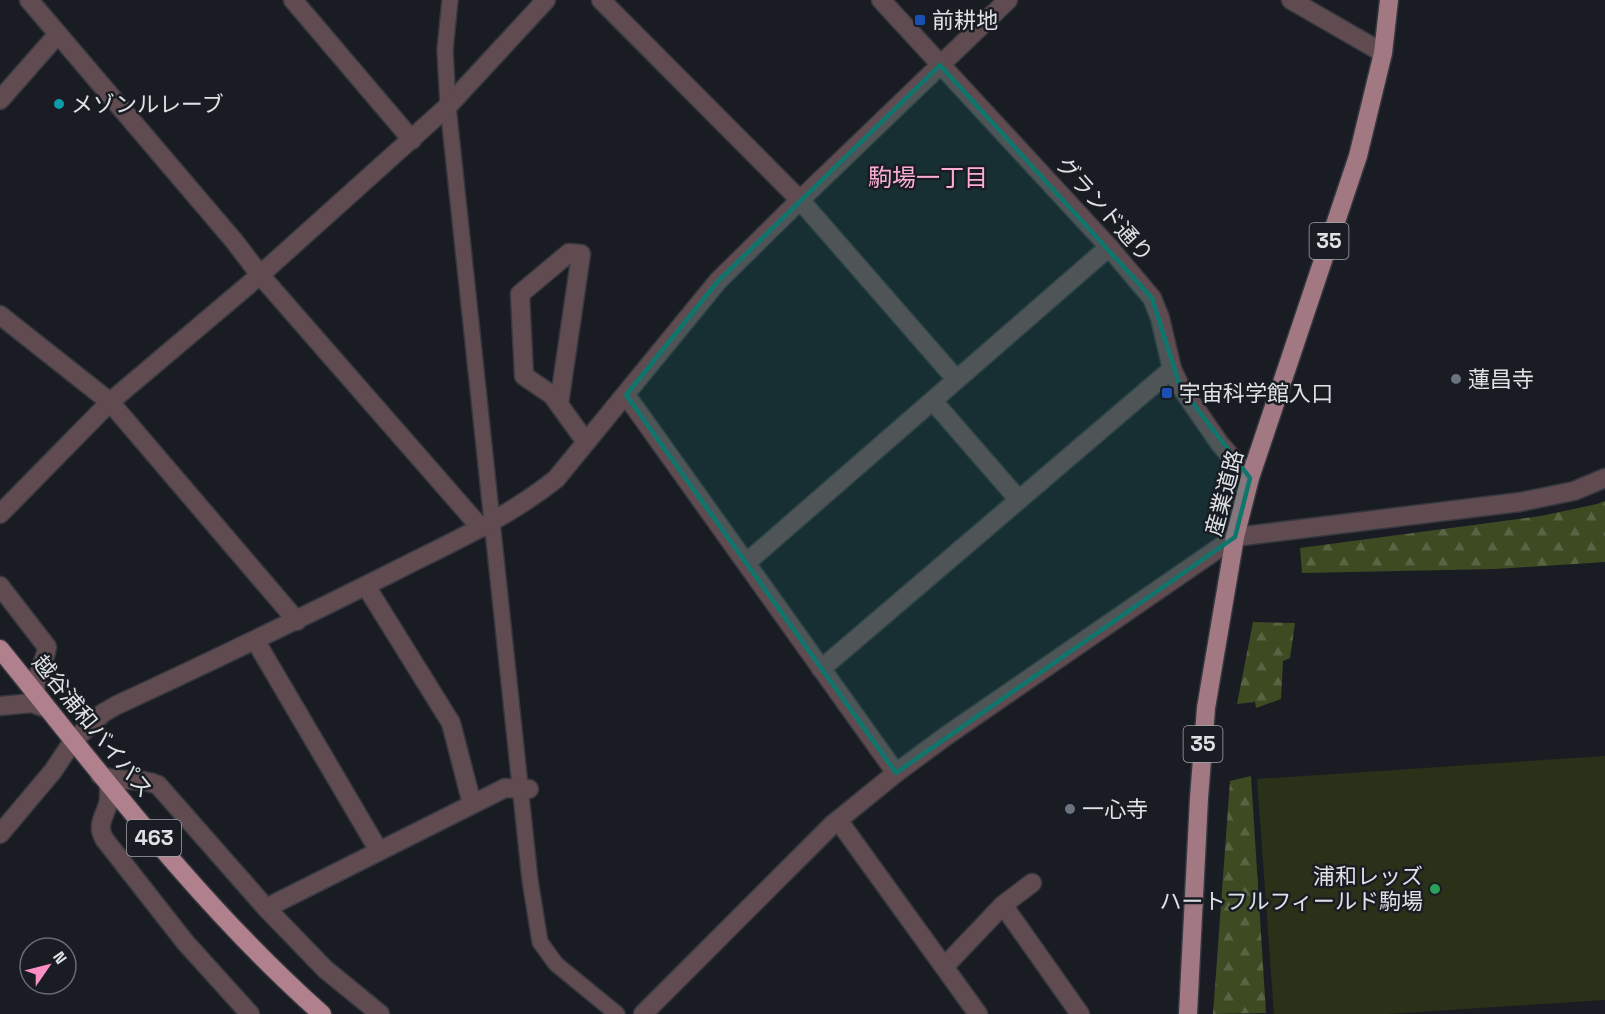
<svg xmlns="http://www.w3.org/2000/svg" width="1605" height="1014" viewBox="0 0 1605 1014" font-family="'Space Grotesk','Noto Sans JP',sans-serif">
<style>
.green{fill:#293118}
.forest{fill:url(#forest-firs)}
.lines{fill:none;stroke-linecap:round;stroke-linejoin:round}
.pedestrian-casing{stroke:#35383e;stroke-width:18}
.minor-casing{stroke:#35383e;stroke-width:21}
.tertiary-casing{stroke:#35383e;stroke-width:21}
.primary-casing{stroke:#35383e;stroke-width:21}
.trunk-casing{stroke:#35383e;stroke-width:21}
.pedestrian{stroke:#5f4b50;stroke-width:15}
.minor{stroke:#5f4b50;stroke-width:18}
.tertiary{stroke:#5f4b50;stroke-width:18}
.primary{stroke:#a27883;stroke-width:18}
.trunk{stroke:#b0818d;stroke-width:18}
.marked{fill:#0f766e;fill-opacity:0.2;stroke:#0f766e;stroke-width:4.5;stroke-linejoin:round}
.transit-dot{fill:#1a4fb4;stroke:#191d23;stroke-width:2}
.culture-dot{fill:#0f9aa8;stroke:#191d23;stroke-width:2}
.worship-dot{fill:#6b7280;stroke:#191d23;stroke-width:2}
.leisure-dot{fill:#2e9e5b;stroke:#191d23;stroke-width:2}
.labels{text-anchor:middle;stroke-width:5;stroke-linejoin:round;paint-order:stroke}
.shield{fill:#191d23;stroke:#a3a6ab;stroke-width:1.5}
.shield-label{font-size:21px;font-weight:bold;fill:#dee1e5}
.poi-label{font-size:22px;fill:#dee1e5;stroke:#191d23;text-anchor:start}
.street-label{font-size:22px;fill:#dee1e5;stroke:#191d23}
.neighbourhood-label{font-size:24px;fill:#fbaed2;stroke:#191d23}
</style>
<defs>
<pattern id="forest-firs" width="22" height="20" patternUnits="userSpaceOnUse" patternTransform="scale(1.5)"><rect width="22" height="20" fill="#3d4a22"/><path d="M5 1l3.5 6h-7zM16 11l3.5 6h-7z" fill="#596442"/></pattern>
</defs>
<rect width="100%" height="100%" fill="#191d23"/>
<path class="green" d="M 1605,756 L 1605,1000 L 1388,1014 L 1274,1014 L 1257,779 Z"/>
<path class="forest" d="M 1605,501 L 1605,562 L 1495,569 L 1302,573 L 1300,548 L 1541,516 L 1597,504 Z
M 1253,622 L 1295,623 L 1290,658 L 1283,661 L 1281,699 L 1256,708 L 1255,702 L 1237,704 Z
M 1251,776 L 1266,1013 L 1213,1014 L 1230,781 Z"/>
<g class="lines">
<g class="pedestrian-casing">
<path id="pedestrian" d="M 450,0 L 445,50 L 448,106 L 530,880 L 540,942 L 556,964 L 617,1014"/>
</g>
<g class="minor-casing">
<path id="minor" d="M 29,0 L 235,242 L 260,275 L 481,528
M 293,0 L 412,140
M 601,0 L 800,200 L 956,379
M 0,100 L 58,34
M 0,315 L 110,402 L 297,621
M 626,395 L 896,773
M 933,401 L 1019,500
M 559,404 L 581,254 L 569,253 L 520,294 L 524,376 L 552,395 L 586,442
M 0,514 L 110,402 L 260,275 L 448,106 L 546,0
M 746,563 L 1109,247
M 0,586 L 47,647 C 45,663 35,675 35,693
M 366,586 L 451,723 L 472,804
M 255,640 L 379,851
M 821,669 L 1172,369
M 0,706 L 32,703 L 46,708
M 100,775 C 119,784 139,776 158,785 L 267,909 L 325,969 L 380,1014
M 109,787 C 109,794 110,801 107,807 C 102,821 97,827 105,840 L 185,942 L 250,1014
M 838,820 L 978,1014
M 0,834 L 53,771 L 73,741 L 103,713 L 117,705 C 210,662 303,617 395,571 C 450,543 507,518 556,479 L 718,281 L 800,200 L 1008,0
M 1003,905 L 1080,1014
M 267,909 L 276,903 L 505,788 L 529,789
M 944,967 L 1003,905 L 1032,883
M 643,1014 L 832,825 L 896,773 L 946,736 L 1235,537"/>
</g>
<g class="tertiary-casing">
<path id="tertiary" d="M 881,0 L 1109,247 L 1152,298 L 1160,318 L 1172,369 L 1180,386 L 1220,444 L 1250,478
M 1291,0 L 1383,53
M 1235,537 L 1520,502 L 1574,491 L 1605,478"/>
</g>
<g class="primary-casing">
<path id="primary" d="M 1188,1014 L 1199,798 L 1206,708 L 1235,537 L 1250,478 L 1358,156 L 1383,53 L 1389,0"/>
</g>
<g class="trunk-casing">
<path id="trunk" d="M 0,649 C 102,775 200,906 322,1014"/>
</g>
<use href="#pedestrian" class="pedestrian"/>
<use href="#minor" class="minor"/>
<use href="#tertiary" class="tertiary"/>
<use href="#primary" class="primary"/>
<use href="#trunk" class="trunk"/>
</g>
<path class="marked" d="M 940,65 L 1152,298 L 1180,386 L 1250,478 L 1235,537 L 896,773 L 626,395 L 718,281 Z"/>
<g class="transit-dot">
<rect x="914" y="14" width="12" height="12" rx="3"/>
<rect x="1161" y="387" width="12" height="12" rx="3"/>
</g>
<circle class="culture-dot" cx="59" cy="104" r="6"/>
<g class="worship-dot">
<circle cx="1456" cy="379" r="6"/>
<circle cx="1070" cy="809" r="6"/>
</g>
<circle class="leisure-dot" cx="1435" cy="889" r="6"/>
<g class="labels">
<g class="shield">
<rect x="1309.5" y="223" width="39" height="36" rx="4.5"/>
<rect x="1183.5" y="726" width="39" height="36" rx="4.5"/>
<rect x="127" y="820" width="54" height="36" rx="4.5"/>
</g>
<g class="shield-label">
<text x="1329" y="248">35</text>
<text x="1203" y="751">35</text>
<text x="154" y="845">463</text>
</g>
<g class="poi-label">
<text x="932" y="28">前耕地</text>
<text x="71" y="112">メゾンルレーブ</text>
<text x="1468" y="387">蓮昌寺</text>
<text x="1179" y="401">宇宙科学館入口</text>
<text x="1082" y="817">一心寺</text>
<text x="1423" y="884" text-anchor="end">浦和レッズ<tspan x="1423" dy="25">ハートフルフィールド駒場</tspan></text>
</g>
<g class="street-label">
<text transform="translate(1105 209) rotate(48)" y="8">グランド通り</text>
<text transform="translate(1224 493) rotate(-75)" y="8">産業道路</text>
<text transform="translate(93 726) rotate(51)" y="8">越谷浦和バイパス</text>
</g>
<g class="neighbourhood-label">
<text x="928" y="186">駒場一丁目</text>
</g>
</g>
<g transform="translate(48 966) rotate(55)"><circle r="28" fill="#191d23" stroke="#686b71" stroke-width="1.5"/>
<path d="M0-4.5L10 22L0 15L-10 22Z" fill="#fb8fc4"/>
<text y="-9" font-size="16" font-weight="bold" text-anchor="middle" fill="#dee1e5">N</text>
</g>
</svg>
